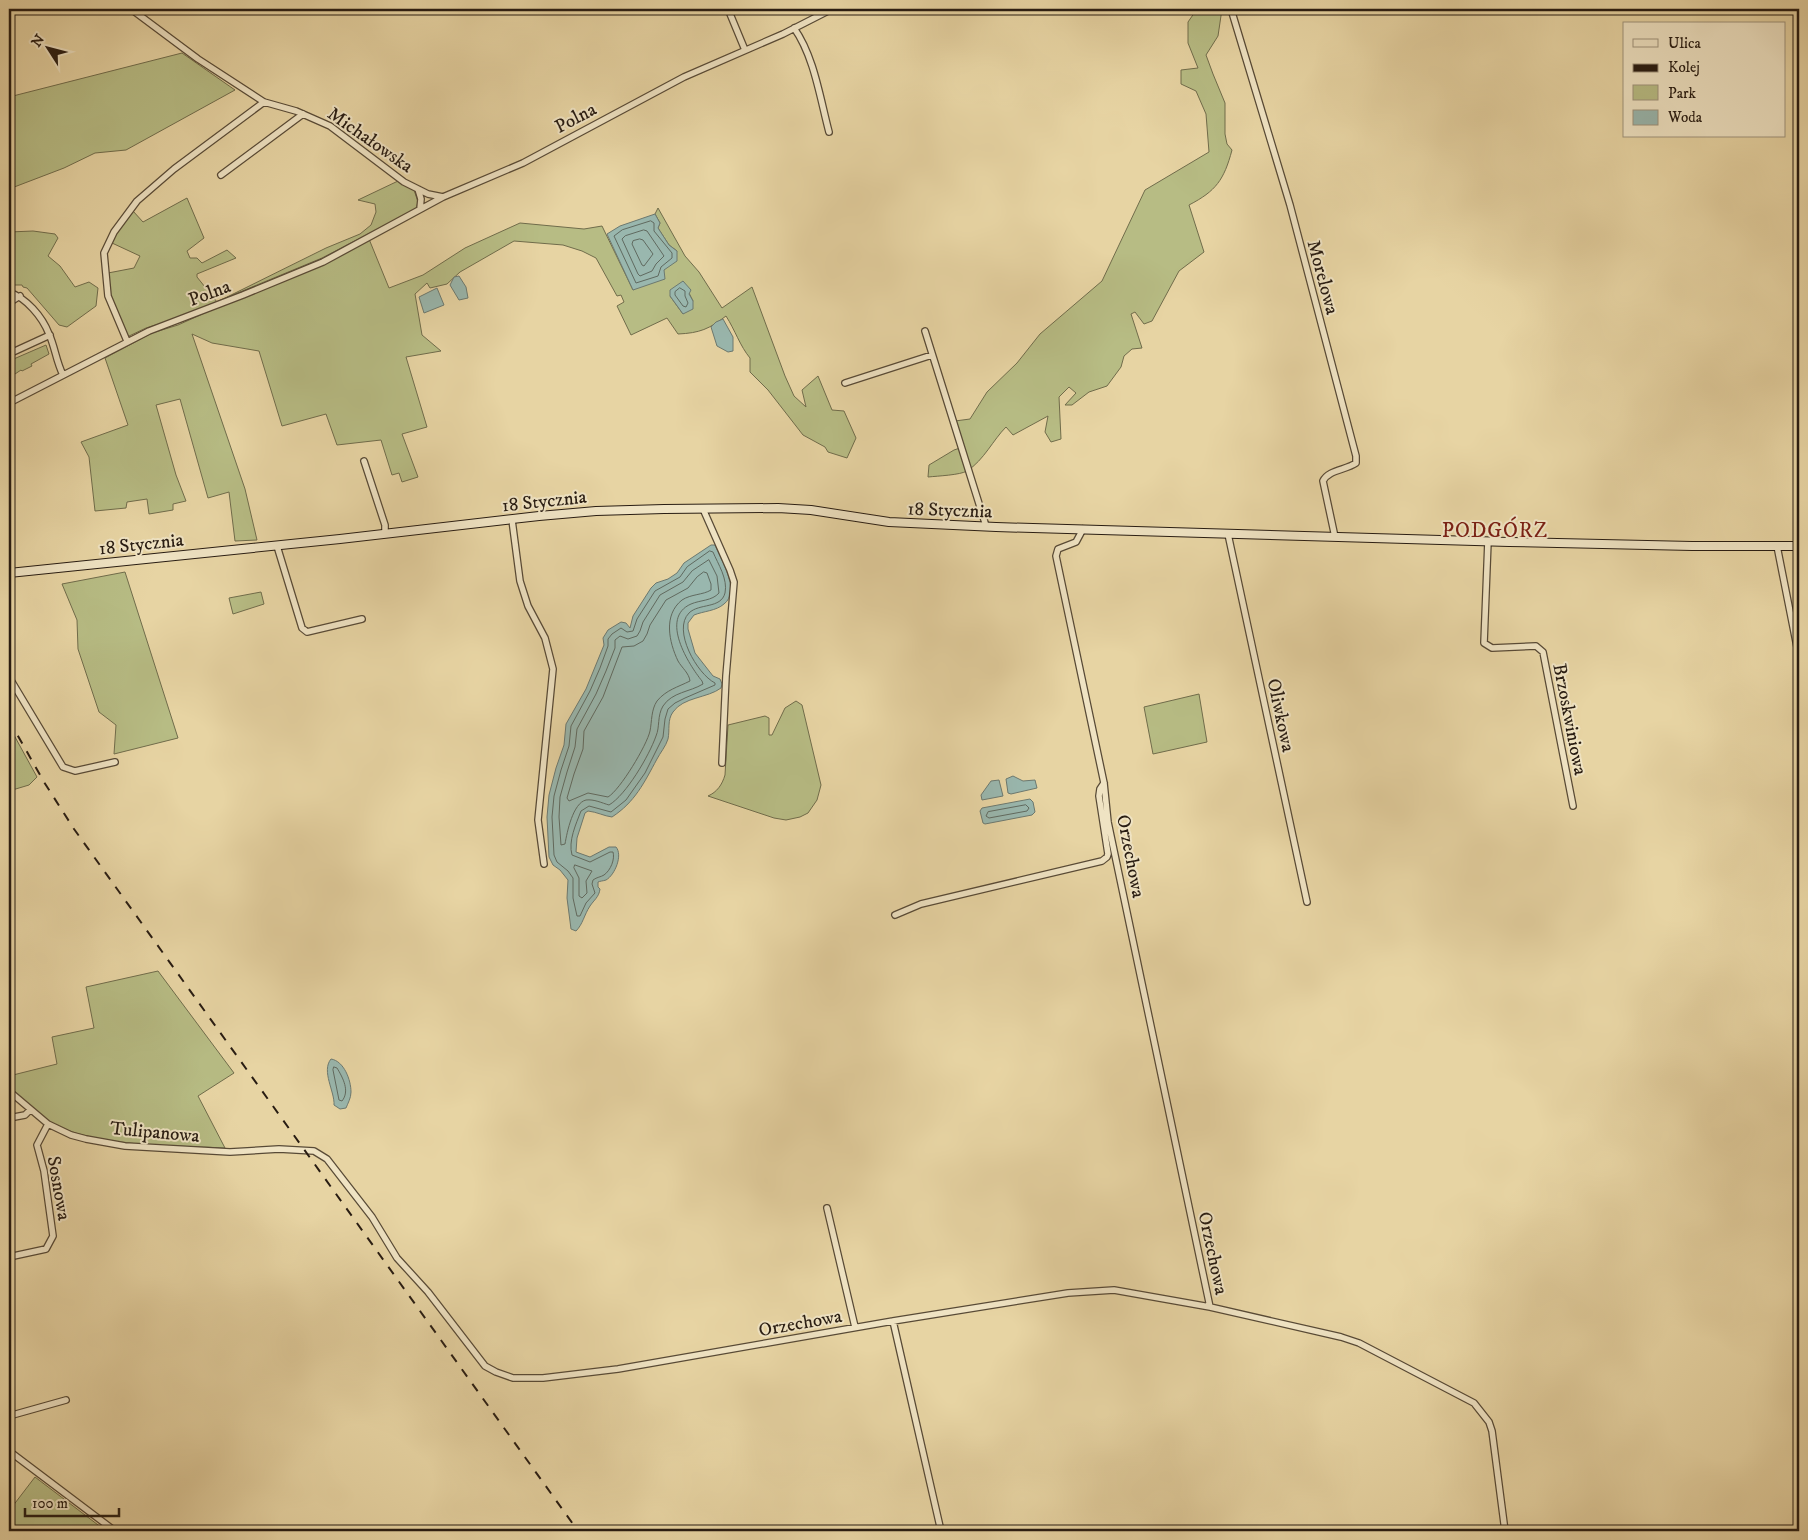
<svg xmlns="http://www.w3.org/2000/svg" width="1808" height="1540" viewBox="0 0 1808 1540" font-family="'IM FELL DW Pica',serif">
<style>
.green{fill:#b7bc84;stroke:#706c4b;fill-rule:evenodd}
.water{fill:#99b7ae;stroke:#6c7970}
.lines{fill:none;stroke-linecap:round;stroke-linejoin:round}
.shore{stroke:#606a60;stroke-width:1}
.street-casing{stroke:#584a36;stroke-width:8}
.secondary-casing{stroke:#281c12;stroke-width:10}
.street{stroke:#efe3c3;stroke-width:5.5}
.secondary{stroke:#efe3c3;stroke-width:8}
.rail{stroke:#281c12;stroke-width:2;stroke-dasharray:9 9;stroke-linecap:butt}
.labels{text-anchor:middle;stroke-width:4;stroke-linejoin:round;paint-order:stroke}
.street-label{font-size:19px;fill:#281c12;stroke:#efe3c3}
.quarter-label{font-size:21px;letter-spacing:1px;fill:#7a1f14;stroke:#efe3c3}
</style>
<rect width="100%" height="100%" fill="#e7d4a3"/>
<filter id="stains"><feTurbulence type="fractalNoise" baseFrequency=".004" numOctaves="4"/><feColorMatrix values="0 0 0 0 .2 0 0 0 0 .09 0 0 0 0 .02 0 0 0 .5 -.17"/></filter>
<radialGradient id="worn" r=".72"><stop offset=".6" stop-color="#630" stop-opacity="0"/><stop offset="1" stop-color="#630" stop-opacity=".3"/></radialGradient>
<path class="green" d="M 1197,9 L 1222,9 L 1218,36 L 1206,55 L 1213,74 L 1225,103 L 1225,134 L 1227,144 L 1232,150 C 1224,180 1216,191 1189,205 L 1204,252 L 1179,271 L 1152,321 L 1144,324 L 1135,312 L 1131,314 L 1142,348 L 1132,349 L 1124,356 L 1121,367 L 1107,386 L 1089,392 L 1072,405 L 1065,405 L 1076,393 L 1069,387 L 1059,397 L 1061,439 L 1051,442 L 1045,432 L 1048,416 L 1013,435 L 1006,427 C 993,440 984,460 967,471 C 960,475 938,476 928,477 L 929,465 L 954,450 L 963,447 L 955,421 L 970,419 L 987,392 L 1017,363 L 1040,334 L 1102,281 L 1145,190 L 1209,152 L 1206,114 L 1196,91 L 1181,84 L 1181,70 L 1198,68 L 1188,43 L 1188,22 Z
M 182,53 L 235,90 L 126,150 L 95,153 L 64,168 L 9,189 L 9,97 Z
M 398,181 L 414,190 L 418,202 L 416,209 L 322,258 L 175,319 L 146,328 L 127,337 L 110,295 L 108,273 L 134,268 L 140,256 L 112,243 L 117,232 L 133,211 L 143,222 L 187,198 L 204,238 L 187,251 L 190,258 L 197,258 L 202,263 L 227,250 L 236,258 L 197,274 L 197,277 L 217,302 L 326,248 L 360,234 L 371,225 L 376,212 L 375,204 L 358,200 Z
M 658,208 L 685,256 L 699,272 L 722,308 L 752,287 L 785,376 L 794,396 L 806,407 L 802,390 L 818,376 L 832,410 L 844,411 L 856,438 L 847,458 L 828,452 L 825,447 L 803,435 L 768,390 L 750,372 L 750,358 C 740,346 735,330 726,316 C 709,329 700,333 678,334 L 667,318 L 631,335 L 617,306 L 624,302 L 621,295 L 617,296 L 596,258 L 582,251 L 563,245 L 514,241 L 460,272 L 447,284 L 430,288 L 427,283 L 415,294 L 422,335 L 441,351 L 406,357 L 427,427 L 402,434 L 418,477 L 402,482 L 399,473 L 392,475 L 381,440 L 337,445 L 326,414 L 282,426 L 259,351 L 212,343 L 192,334 L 245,489 L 257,540 L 235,541 L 229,492 L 208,498 L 180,399 L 156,405 L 176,475 L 186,501 L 173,504 L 173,510 L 149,514 L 147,499 L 127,502 L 126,508 L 95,511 L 89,457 L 81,442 L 128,425 L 105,358 L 152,333 L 178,325 L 369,239 L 389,288 L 423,275 L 465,248 L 520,223 L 584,229 L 602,226 L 633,290 L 664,270 L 677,251 L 669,245 L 658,228 L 660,223 L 655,214 ZM 683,281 L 693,301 L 683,314 L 670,296 Z
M 33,231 L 55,234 L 58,238 L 48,256 L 60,266 L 75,287 L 89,282 L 98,288 L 96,306 L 67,327 L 59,325 L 27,288 L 23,287 L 22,285 L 9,285 L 9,232 Z
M 46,345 L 49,354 L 31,364 L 32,366 L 22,371 L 21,370 L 9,378 L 9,361 Z
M 125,572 L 178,738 L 114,754 L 116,725 L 99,712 L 78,649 L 77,620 L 62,584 Z
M 261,592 L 264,604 L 233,614 L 229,598 Z
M 1199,694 L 1207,742 L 1153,754 L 1144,707 Z
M 796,701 L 802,705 L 821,785 L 817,800 L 808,813 L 800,817 L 786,820 L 774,818 L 708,796 C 717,792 722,785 725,775 L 728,725 L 765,716 L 769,718 L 769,735 L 772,735 L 785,708 Z
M 9,726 L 37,777 L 29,785 L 9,791 Z
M 158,971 L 234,1073 L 198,1096 L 225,1148 C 169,1145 97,1148 46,1121 C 35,1115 19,1097 9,1088 L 9,1076 L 57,1064 L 52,1037 L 94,1028 L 86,987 Z
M 35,1477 L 106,1531 L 9,1531 L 9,1511 Z"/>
<path class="water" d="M 655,214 L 660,223 L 658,228 L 669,245 L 677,251 L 677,261 L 664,270 L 665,279 L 633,290 L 607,234 L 620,226 Z
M 459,276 L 466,287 L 468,298 L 459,300 L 450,285 L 454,277 Z
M 683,281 L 691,290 L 689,294 L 693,301 L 693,309 L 683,314 L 670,296 L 670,290 Z
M 437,288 L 444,305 L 424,313 L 419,297 Z
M 723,319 L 733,337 L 733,351 L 728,352 L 717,346 L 711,327 L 716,322 Z
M 711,545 L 715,545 C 721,560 741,591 724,604 C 716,611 704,611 694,615 L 688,623 L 688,629 L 695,653 L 713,676 L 720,679 L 722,684 L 721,688 C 708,698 683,697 673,712 C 667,720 670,730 668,739 C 666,746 660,753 657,759 C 644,783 635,802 612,817 C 604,816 597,812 588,811 L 585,813 L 577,838 L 576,852 L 590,857 L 609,847 L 616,847 C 623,855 615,875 606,880 C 603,881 600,881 598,882 L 598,887 L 600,889 C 599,897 594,900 590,906 C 584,915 583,924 576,931 L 571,929 L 567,898 L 568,880 L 560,870 L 553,865 L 549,857 L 547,817 L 549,795 L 556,768 L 564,745 L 566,724 L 586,689 L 604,645 L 603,638 L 608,630 L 621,622 L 626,623 L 630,628 L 633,616 L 651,588 L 656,583 L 668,579 L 677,573 L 684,563 Z
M 1013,776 L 1023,781 L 1035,780 L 1037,788 L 1011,794 L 1008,793 L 1006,779 Z
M 999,780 L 1003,796 L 982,800 L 981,795 L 991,781 Z
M 1030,799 L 1033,802 L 1035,812 L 1032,815 L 985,824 L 983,823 L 980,811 L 982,808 Z
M 331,1059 C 344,1061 351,1080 351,1092 C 351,1098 348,1103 346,1108 L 340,1109 L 334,1105 C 335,1092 321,1071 331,1059 Z"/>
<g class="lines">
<path class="shore" d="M 651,221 L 654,223 L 654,231 L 672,253 L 672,258 L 661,267 L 658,276 L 636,283 L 614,236 L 622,230 Z
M 644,230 L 647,231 L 664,256 L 656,264 L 652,271 L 640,276 L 638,274 L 622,239 L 625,236 Z
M 640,239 L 643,240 L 653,254 L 644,266 L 642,265 L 632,244 L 633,241 Z
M 680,288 L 685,291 L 685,296 L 688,303 L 686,307 L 683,306 L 675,295 L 675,292 Z
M 710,551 L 713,552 C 718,564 728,579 725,593 C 721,609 699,603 689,613 C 672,630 697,674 715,683 L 715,685 L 685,698 L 675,703 L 668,709 L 665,719 L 663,737 L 645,773 L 626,800 L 611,812 L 589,806 L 581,811 C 576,824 568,841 572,855 L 590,862 L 610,852 L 613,852 C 615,859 611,870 604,875 C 601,877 597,877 593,880 L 592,884 L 595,893 L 586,903 L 580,916 L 577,916 L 573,898 L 573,878 L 568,871 L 557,862 L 554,855 L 552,817 L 554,796 L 561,770 L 569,746 L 571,726 L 590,691 L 600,668 L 608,646 L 608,639 L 612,634 L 621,628 L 627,632 L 633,631 L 637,619 L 655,591 L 680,577 L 687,567 Z
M 709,560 L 717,576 L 719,593 C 712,601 700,600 691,604 C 659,618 689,665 702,681 L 703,684 C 690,692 672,692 663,706 C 657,716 660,727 656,736 C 649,756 626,795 609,805 C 602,803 594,799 586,800 C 573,803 567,832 565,844 L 561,845 L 559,817 L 560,797 L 567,772 L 575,747 L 577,729 L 596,694 L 606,671 L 615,648 L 615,640 L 620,636 L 628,639 L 637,636 L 640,631 L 643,622 L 660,595 L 683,582 L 692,571 Z
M 704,572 L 707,573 L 711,584 L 711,590 C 703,595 691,594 682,600 C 663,615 669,642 678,661 C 682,668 689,673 690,681 C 678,687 666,690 657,701 C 651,710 652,721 650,731 C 647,745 620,790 608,797 L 588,793 L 569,801 L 567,798 L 574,774 L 583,749 L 584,731 L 603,697 L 622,647 L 634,646 L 643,641 L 647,634 L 650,625 L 666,600 L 688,588 L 697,577 Z
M 1026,805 L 1029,808 L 1027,811 L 989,818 L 986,816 L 988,812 Z
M 575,865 L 592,871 L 586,881 L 587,893 L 582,898 L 579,896 L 579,878 L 574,868 Z
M 334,1067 L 337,1068 C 343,1078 350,1091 342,1101 L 339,1100 L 333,1070 Z"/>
<g class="street-casing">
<path id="street" d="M 131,9 L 198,59 L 264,102 L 296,111 L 330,126 L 404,182 L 428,194 L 443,197
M 728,9 L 745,50
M 1231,9 L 1290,205 L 1356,456 L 1356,463 C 1346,470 1328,470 1323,481 L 1335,537
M 794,28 C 814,56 820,98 829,132
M 221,175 L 303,114
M 418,189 L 421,199 L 420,209
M 9,292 C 26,298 42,316 49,334 C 55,347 56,361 63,375
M 9,303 L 20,296
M 925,331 L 986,526
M 127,341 L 108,296 L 104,253 L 114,232 L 137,201 L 174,169 L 264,102
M 9,345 L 13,352 L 50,335
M 845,383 L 932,355
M 9,403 L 149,331 L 243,295 L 323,262 L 443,197 L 523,163 L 684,77 L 783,34 L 832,9
M 364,461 L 385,525 L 385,534
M 703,509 L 730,570 L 734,582 L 726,676 L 722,763
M 512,520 L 520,581 L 528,606 L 545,638 L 553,669 L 538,820 L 544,864
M 1228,534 L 1307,902
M 1488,541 L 1484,643 L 1492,648 L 1536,646 L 1543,652 L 1573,806
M 277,546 L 302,628 L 307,632 L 362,619
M 1777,546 L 1799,657
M 9,677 L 63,767 L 75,771 L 115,762
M 895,915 L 921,904 L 1102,861 L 1107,857 L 1108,854 L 1099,796 L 1100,789 L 1104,783
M 9,1091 L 48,1124 L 71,1135 L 86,1139 L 125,1146 L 230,1152 L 279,1149 L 314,1151 L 327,1159 L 372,1217 L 397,1258 L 428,1292 L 485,1366 L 496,1372 L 513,1378 L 543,1378 L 618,1369 L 893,1321 L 1068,1293 L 1114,1290 L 1210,1307 L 1108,822 L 1104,783 L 1056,556 L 1058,549 L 1076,542 L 1083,529
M 9,1118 L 25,1115 L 30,1110
M 827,1208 L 855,1327
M 9,1257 L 46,1249 L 53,1236 L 44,1171 L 37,1145 L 48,1124
M 1210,1307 L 1341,1337 L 1359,1343 L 1474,1403 L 1489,1422 L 1492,1431 L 1505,1531
M 893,1321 L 941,1531
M 9,1416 L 66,1400
M 9,1451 L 115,1531"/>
</g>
<g class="secondary-casing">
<path id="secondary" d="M 9,573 L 340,539 L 539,516 L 596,511 L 664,509 L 778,508 L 811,510 L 889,522 L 996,527 L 1509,542 L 1692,546 L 1799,546"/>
</g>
<use href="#street" class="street"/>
<use href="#secondary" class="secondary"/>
<path class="rail" d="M 9,720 L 44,782 L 74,829 L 578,1531"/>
</g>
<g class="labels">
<g class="street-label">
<text transform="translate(575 117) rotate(-28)" y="7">Polna</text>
<text transform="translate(371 139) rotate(35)" y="7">Michałowska</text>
<text transform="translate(1324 277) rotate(75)" y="7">Morelowa</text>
<text transform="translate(209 292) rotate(-21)" y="7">Polna</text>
<text transform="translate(544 500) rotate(-6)" y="7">18 Stycznia</text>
<text transform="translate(950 509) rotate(2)" y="7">18 Stycznia</text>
<text transform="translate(141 543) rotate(-6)" y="7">18 Stycznia</text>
<text transform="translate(1282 715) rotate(78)" y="7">Oliwkowa</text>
<text transform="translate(1571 719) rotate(79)" y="7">Brzoskwiniowa</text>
<text transform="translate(1132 856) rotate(79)" y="7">Orzechowa</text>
<text transform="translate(155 1131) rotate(5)" y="7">Tulipanowa</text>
<text transform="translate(60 1188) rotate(80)" y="7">Sosnowa</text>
<text transform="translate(1214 1253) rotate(78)" y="7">Orzechowa</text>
<text transform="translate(800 1322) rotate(-10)" y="7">Orzechowa</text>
</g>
<g class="quarter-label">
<text x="1495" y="537">PODGÓRZ</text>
</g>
</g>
<rect width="1808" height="1540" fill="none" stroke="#e7d4a3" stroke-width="30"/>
<rect x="10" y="10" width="1788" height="1520" fill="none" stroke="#281c12" stroke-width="2.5"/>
<rect x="15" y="15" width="1778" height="1510" fill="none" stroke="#281c12"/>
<rect x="1623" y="22" width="162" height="115" fill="#efe3c3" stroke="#9f937c"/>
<rect x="1633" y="39" width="25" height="8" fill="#efe3c3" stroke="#9f937c"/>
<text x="1668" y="48" font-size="15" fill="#281c12">Ulica</text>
<rect x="1633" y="64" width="25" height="8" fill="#281c12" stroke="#9f937c"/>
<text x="1668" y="72" font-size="15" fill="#281c12">Kolej</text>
<rect x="1633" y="85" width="25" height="15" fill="#b7bc84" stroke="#9f937c"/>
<text x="1668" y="98" font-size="15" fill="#281c12">Park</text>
<rect x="1633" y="110" width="25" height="15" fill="#99b7ae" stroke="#9f937c"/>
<text x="1668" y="122" font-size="15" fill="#281c12">Woda</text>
<g transform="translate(48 48) rotate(306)" stroke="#efe3c3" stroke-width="4" paint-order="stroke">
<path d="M0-4L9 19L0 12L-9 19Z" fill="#281c12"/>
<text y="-8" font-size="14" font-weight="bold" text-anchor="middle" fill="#281c12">N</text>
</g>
<path d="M25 1508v8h94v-8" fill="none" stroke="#281c12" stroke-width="2.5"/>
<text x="32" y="1508" font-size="15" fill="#281c12" stroke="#efe3c3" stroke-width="4" paint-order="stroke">100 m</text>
<rect width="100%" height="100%" filter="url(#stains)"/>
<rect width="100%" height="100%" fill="url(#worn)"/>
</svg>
